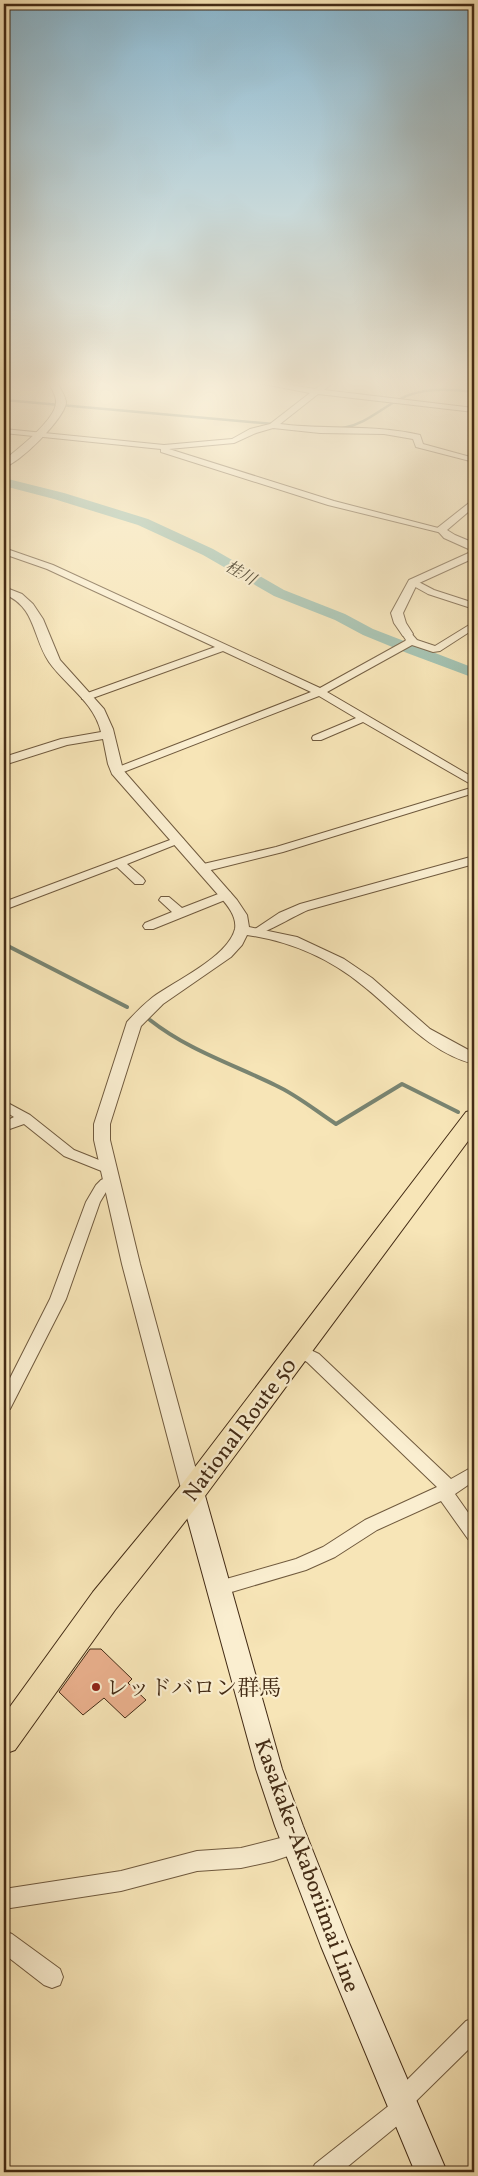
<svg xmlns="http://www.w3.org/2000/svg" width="478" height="2176" viewBox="0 0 478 2176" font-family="Vollkorn,'Noto Serif JP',serif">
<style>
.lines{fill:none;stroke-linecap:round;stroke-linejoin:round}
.stream-far1{stroke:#798471;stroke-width:2.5}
.stream{stroke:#798471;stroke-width:4}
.river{fill:#9dbfaf;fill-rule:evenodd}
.building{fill:#eab08d;stroke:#432b15}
.minor-casing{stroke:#705a3e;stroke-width:2}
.tertiary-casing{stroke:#705a3e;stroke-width:2}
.secondary-casing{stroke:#432b15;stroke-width:2}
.trunk-casing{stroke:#432b15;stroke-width:2}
.minor{fill:#faeed0;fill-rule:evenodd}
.tertiary{fill:#faeed0;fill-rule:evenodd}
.secondary{fill:#faeed0;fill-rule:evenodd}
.trunk{fill:#f7e5b7;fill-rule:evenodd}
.poi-dot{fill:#8f2418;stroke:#faeed0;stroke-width:2}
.labels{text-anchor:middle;stroke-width:4.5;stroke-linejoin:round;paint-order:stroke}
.far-water-label{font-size:16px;font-style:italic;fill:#5a503c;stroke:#faeed0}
.near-street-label{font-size:22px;fill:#432b15;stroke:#faeed0}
.near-poi-label{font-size:22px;fill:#432b15;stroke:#faeed0;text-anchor:start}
</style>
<rect width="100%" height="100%" fill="#f7e5b7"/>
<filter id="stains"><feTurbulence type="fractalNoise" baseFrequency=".004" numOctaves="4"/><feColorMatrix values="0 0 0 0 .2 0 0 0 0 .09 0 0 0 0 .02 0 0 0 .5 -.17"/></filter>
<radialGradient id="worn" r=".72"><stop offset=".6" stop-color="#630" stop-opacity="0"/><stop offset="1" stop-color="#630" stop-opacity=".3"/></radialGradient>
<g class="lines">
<path class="stream-far1" d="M 4,400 L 274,424
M 343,428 C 365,424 379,410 398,400 C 421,387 449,389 474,392"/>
<path class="stream" d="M 4,944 L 127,1007
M 150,1020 C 188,1050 232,1064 275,1085 C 297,1095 316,1111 336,1124 L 402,1084 L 458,1112"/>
<path class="river" d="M 4,478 L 64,493 L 148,519 L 213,549 L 284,590 L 345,614 L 373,629 L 474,668 L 474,678 L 407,653 L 363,635 L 335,620 L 274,596 L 203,555 L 138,525 L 54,499 L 4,486 Z"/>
</g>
<path class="building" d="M 90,1649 L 101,1649 L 132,1679 L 128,1683 L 146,1700 L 125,1718 L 104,1698 L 83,1715 L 59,1692 Z"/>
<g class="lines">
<g class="minor-casing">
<path id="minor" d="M 248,381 L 264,381 L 315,389 L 327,381 L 335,381 L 324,390 L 474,408 L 474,412 L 318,394 L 280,424 C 326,430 374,424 420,435 L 423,444 L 474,458 L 474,462 L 416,447 L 413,439 L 384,434 L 320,433 L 273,428 L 256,433 L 234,443 L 169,449 L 334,501 L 446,530 L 446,534 L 328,505 L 161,452 L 161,449 L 4,433 L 4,429 L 164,445 L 232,439 L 250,429 L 270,424 L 310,393 Z
M 4,548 L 53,565 L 320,688 L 405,641 L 406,640 L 402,634 L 404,632 L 410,632 L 417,640 L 435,646 L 474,622 L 474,629 L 440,651 L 433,652 L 412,645 L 327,692 L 474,778 L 474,786 L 363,722 L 321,740 L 313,740 L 312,738 L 313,736 L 356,718 L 319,696 L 121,773 L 113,773 L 112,771 L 113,769 L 311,692 L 223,651 L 90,699 L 82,699 L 82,695 L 215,647 L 47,569 L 4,554 Z
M 413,579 L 434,590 L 474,603 L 474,609 L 428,594 L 410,584 L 410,580 Z
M 474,787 L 474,793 L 283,852 L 203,872 L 197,868 L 199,865 L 276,847 Z
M 178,837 L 182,838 L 184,840 L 182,842 L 127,864 L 143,878 L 145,881 L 143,884 L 135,884 L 117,867 L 4,910 L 4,902 Z
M 474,856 L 474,864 L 308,910 C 297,914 262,936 254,934 L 252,931 L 279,913 L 300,904 Z
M 226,891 L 230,892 L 232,895 L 230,898 L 153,929 L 145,929 L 143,926 L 145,923 L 172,912 L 159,900 L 161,897 L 169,897 L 182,908 Z
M 4,1101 L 30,1115 L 74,1150 L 114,1166 L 116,1169 L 114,1172 L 104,1172 L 64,1156 L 24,1124 L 4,1131 L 4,1122 L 14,1117 L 4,1111 Z
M 112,1175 L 117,1177 L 119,1180 L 106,1192 L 100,1202 L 66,1299 L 10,1409 L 4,1411 L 4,1390 L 50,1299 L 86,1202 L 96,1185 L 101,1180 Z
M 298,1344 L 319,1354 L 451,1479 L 474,1466 L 474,1481 L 455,1494 L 474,1521 L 474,1541 L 468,1539 L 441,1501 L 377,1530 L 335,1557 L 306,1570 L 218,1596 L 212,1593 L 209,1588 L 212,1583 L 296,1559 L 323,1547 L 365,1520 L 437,1487 L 307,1362 L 292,1354 L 290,1350 L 292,1346 Z
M 296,1834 L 303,1837 L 306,1844 L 303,1851 L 273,1861 L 241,1868 L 197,1871 L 121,1891 L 4,1909 L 4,1889 L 121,1871 L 197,1851 L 241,1848 Z
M 4,1931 L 12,1934 L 60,1969 L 63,1977 L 60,1985 L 52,1988 L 44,1985 L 4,1954 Z
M 474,2018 L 474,2044 L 413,2104 L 415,2109 L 412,2117 L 397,2126 L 341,2172 L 311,2172 L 315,2164 L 391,2104 L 389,2099 L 392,2091 L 404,2083 L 466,2021 Z"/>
</g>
<g class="tertiary-casing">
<path id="tertiary" d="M 49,381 L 57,381 C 59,388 66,396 66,403 C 64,419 19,464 4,467 L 4,460 C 17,450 55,420 56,403 C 57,395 50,388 49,381 Z
M 474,499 L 474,507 L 447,530 L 455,535 L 474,543 L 474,558 L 417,584 L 403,613 L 406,623 L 413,634 L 411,636 L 403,636 L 394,623 L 391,613 L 409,580 L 473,551 L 444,538 L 436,529 Z
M 4,587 L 22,594 L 33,604 L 43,619 L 60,660 L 104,709 L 113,729 L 123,770 L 237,900 L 247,915 L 249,927 L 297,937 L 344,959 L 372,978 L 430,1029 L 474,1053 L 474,1064 C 427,1052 398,1013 362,985 C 329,958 289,941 247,935 L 242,945 L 231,957 L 163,1004 L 141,1026 L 110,1124 L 110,1140 L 140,1264 L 202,1492 L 199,1498 L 192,1500 L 185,1498 L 182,1492 L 122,1264 L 94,1140 L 94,1124 L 127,1022 C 135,1013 143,1005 153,997 C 175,981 228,957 235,929 C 237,917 228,906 221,898 L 112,774 L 108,764 L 103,739 L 67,745 L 4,765 L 4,757 L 61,739 L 101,732 C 94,702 66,686 49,662 C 32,636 36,607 4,594 Z"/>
</g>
<g class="secondary-casing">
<path id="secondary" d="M 192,1483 L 200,1485 L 204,1492 L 282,1769 L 303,1826 L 350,1945 L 447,2172 L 415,2172 L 321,1946 L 275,1826 L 256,1769 L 180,1492 L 184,1485 Z"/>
</g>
<g class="trunk-casing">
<path id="trunk" d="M 474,1110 L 474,1133 L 202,1500 L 115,1610 L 15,1750 L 4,1754 L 4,1715 L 93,1592 L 182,1484 L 466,1112 Z"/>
</g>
<use href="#minor" class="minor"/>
<use href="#tertiary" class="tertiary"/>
<use href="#secondary" class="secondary"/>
<use href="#trunk" class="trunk"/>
</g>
<linearGradient id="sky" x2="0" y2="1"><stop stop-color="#8ab8d1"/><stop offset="0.56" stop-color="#fbf3df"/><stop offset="1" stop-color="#fbf3df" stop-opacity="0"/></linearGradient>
<rect width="478" height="685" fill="url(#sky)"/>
<circle class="poi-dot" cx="96" cy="1687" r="5"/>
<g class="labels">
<g class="far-water-label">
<text transform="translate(241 572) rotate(30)" y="6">桂川</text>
</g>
<g class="near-street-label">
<text transform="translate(239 1429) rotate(-53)" y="8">National Route 50</text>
<text transform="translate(308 1865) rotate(70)" y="8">Kasakake-Akaboriimai Line</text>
</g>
<g class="near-poi-label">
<text x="106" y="1695">レッドバロン群馬</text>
</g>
</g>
<rect width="478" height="2176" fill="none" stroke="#f7e5b7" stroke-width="20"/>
<rect x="5" y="5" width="468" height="2166" fill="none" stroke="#432b15" stroke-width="2.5"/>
<rect x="10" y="10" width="458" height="2156" fill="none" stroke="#432b15"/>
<rect width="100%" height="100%" filter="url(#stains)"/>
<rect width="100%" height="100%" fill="url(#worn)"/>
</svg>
